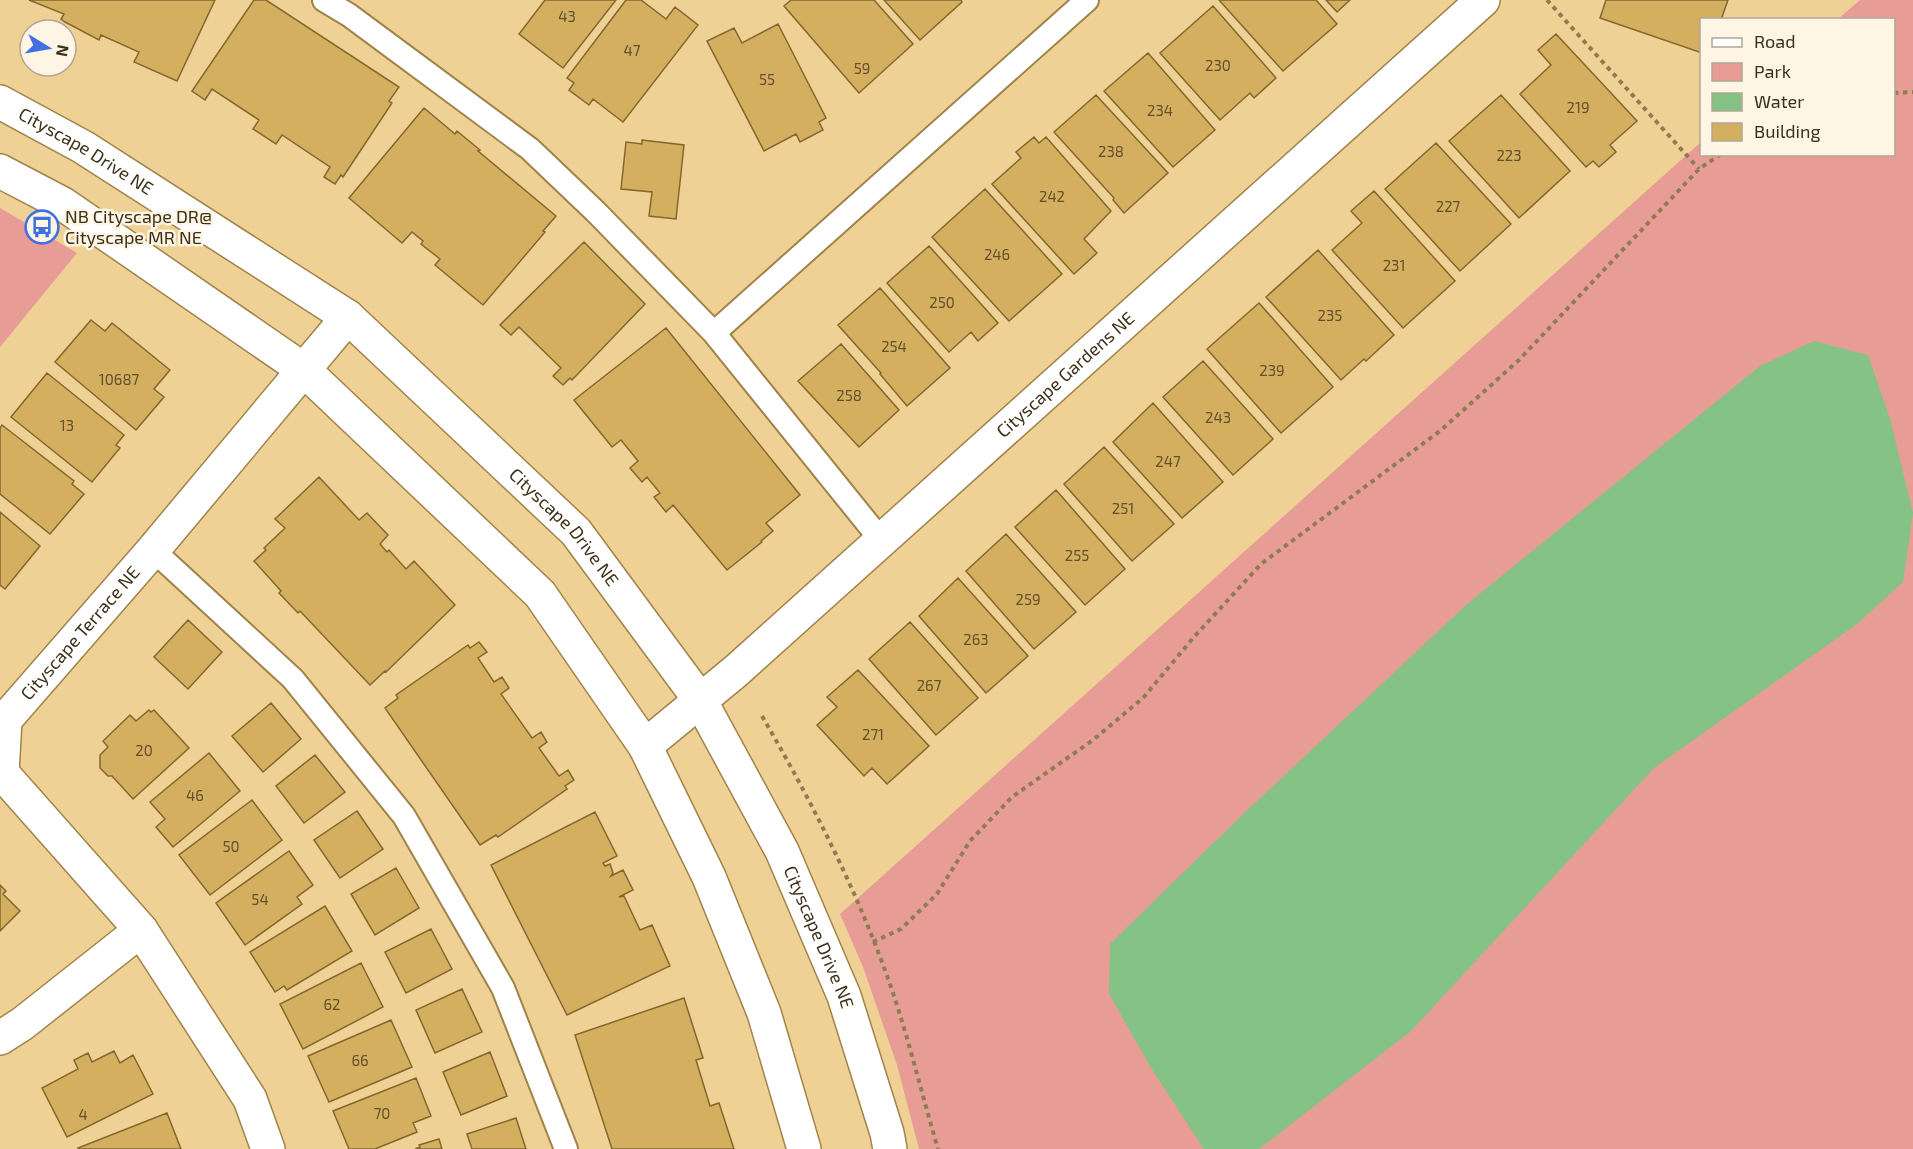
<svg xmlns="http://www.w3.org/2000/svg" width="1913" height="1149" viewBox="0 0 1913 1149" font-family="'Exo 2',sans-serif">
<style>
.green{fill:#e89c96}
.water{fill:#85c285}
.building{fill:#d4af60;stroke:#83682d;stroke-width:1.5}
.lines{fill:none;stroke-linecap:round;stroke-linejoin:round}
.lane-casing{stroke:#9f8349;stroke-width:26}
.street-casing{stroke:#9f8349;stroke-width:36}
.secondary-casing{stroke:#9f8349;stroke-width:36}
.path{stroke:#907c53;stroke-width:4;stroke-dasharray:4.5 4.5;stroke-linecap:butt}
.lane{stroke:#fff;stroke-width:22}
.street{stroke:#fff;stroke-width:33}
.secondary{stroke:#fff;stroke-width:33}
.labels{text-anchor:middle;stroke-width:5;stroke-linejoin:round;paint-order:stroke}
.number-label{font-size:15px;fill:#62502a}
.street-label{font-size:18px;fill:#3c3118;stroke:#fef5e4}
.poi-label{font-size:18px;fill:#3c3118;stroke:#fef5e4;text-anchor:start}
</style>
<rect width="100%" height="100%" fill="#efd195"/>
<path class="green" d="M 1860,0 L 1913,0 L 1913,1149 L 919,1149 L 897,1065 L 863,967 L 840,914 L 1701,142 L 1702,154 L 1894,154 L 1894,20 L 1838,19 Z
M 0,208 L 77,253 L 0,347 Z"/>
<path class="water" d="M 1814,341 L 1868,355 L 1890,419 L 1913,513 L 1903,582 L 1857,624 L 1654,768 L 1411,1031 L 1259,1149 L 1204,1149 L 1151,1068 L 1109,994 L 1110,944 L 1239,818 L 1466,605 L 1760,366 Z"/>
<path class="building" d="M 29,0 L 215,0 L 177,81 L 134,62 L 139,52 L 101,35 L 99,40 L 65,22 L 61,19 L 64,14 Z
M 254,0 L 266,0 L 399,87 L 389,101 L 392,103 L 343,177 L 341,175 L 335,184 L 324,177 L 330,167 L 282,135 L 276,144 L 253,129 L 259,120 L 212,89 L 205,100 L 192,91 Z
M 545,0 L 616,0 L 563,68 L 519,34 Z
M 626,0 L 641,0 L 666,19 L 675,7 L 698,25 L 623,122 L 593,99 L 589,105 L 569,90 L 574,83 L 567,78 Z
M 791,0 L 874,0 L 913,44 L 859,93 L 784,6 Z
M 884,0 L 961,0 L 962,2 L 920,40 Z
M 1219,0 L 1316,0 L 1337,24 L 1283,71 Z
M 1326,0 L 1350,0 L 1337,12 Z
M 1606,0 L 1728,0 L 1721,20 L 1702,20 L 1702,53 L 1600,18 Z
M 1213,6 L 1276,78 L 1254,98 L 1250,93 L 1220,120 L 1160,53 Z
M 778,24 L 826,118 L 819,122 L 823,130 L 800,142 L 796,134 L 764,151 L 707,41 L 734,28 L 742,43 Z
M 1556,34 L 1637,121 L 1610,145 L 1616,152 L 1599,167 L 1593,161 L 1586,167 L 1520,94 L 1551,65 L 1538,50 Z
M 1148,53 L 1215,130 L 1173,167 L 1104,91 Z
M 1096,95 L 1168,173 L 1124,213 L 1113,200 L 1114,198 L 1054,132 Z
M 1501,95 L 1570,171 L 1519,218 L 1449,141 Z
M 424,108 L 455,134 L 457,131 L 480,150 L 478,151 L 556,216 L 543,231 L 545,232 L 483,305 L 435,265 L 440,259 L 421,244 L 423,241 L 412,232 L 402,243 L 349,198 Z
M 1034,137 L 1039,143 L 1046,137 L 1111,211 L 1084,239 L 1097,253 L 1074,274 L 992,184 L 1021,158 L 1016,152 Z
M 642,140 L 684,145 L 676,219 L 649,216 L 652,192 L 621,189 L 626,142 L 642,144 Z
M 1436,143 L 1511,224 L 1460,271 L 1385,189 Z
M 985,189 L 1062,274 L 1009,321 L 932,237 Z
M 1374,191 L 1455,281 L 1403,328 L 1332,250 L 1362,223 L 1351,211 Z
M 584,242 L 645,304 L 572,380 L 570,378 L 563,385 L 553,376 L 561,368 L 519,327 L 511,335 L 500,325 Z
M 929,246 L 998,323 L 978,341 L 971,332 L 949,352 L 887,283 Z
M 1318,250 L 1394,335 L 1366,361 L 1364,359 L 1341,380 L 1266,297 Z
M 880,288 L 950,368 L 907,406 L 880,374 L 881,373 L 838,325 Z
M 1259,303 L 1333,387 L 1281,433 L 1207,349 Z
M 91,320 L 105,331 L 112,323 L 170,370 L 154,389 L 164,397 L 136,430 L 55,362 Z
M 666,328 L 800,495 L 766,523 L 773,531 L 761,541 L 762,542 L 727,570 L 673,505 L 666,512 L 654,497 L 660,493 L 647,477 L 642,482 L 630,468 L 638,461 L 621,440 L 612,447 L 574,400 Z
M 841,344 L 899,410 L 859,447 L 798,381 Z
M 1203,361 L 1273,439 L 1233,475 L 1163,397 Z
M 47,373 L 124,435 L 116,445 L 120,448 L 92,482 L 11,417 Z
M 1153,403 L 1223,482 L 1182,518 L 1113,442 Z
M 2,425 L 74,481 L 72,484 L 84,494 L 50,534 L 0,494 L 0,428 Z
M 1104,447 L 1174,524 L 1132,561 L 1064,484 Z
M 319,477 L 359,520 L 367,513 L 388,535 L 380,544 L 387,552 L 389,550 L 406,569 L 414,561 L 455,605 L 386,672 L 385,671 L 370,685 L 300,611 L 298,613 L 279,593 L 281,591 L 254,561 L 266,550 L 264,548 L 285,528 L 275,519 Z
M 1056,490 L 1125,569 L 1085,605 L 1015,527 Z
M 0,512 L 40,546 L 5,589 L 0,585 Z
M 1006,534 L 1076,612 L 1034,649 L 966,571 Z
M 958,578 L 1028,656 L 986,693 L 919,616 Z
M 188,620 L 222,652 L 188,689 L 154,657 Z
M 910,622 L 978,698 L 936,735 L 869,659 Z
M 479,642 L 487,652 L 478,658 L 494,682 L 502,677 L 509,688 L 501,694 L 532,738 L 541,732 L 547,742 L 539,748 L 559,776 L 568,770 L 574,780 L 565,786 L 567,789 L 498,837 L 496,835 L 480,845 L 385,708 L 398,698 L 396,695 L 468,645 L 470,648 Z
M 858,670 L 929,746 L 887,784 L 872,768 L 864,776 L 817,725 L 837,707 L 827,697 Z
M 271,703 L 301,739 L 263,772 L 232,736 Z
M 149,710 L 151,712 L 154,710 L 189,748 L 133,799 L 112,776 L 108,776 L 100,768 L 100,755 L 108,747 L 103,741 L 130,715 L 136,721 Z
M 209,753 L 240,791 L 173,847 L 156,827 L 165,819 L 150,802 Z
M 315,755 L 345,792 L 304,823 L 276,786 Z
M 252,800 L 282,840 L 210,895 L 179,855 Z
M 357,811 L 383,849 L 340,878 L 314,840 Z
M 595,812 L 617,856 L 603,863 L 605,866 L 610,864 L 613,873 L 611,876 L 623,870 L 633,890 L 619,897 L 624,896 L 640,930 L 652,925 L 670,966 L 567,1015 L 491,865 Z
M 289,851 L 313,885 L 297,897 L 302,904 L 245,945 L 216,903 Z
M 396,868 L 419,908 L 375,935 L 351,894 Z
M 0,885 L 6,891 L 3,894 L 20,911 L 0,931 Z
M 325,906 L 352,951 L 287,990 L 284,986 L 275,992 L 250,952 Z
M 431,929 L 452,969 L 406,993 L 385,952 Z
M 361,963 L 383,1007 L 303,1049 L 280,1004 Z
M 462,989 L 482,1032 L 435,1053 L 416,1010 Z
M 684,998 L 703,1058 L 696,1060 L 710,1106 L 719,1103 L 734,1149 L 612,1149 L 575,1035 Z
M 391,1020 L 412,1067 L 329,1102 L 308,1056 Z
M 114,1051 L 120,1063 L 133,1055 L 153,1094 L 67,1137 L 42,1088 L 78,1069 L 74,1060 L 88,1053 L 92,1062 Z
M 490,1052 L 507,1096 L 461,1115 L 443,1072 Z
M 416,1078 L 431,1116 L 413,1123 L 417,1132 L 375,1149 L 349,1149 L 333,1111 Z
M 167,1113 L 181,1149 L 78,1149 L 78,1148 Z
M 516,1118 L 526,1149 L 472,1149 L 467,1134 Z
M 439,1139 L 442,1149 L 415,1149 L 420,1147 L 419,1145 Z"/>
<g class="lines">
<g class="lane-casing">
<path id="lane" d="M 324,0 L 349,15 L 530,149 L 596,212 L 714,333 L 881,540
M 714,333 L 1087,0
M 153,550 L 293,679 L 404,816 L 503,988 L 566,1149"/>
</g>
<g class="street-casing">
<g id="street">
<path id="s1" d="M 645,746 L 736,671 L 1483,0"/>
<path d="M 0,1038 L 22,1024 L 141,930"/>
<path id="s2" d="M 268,1149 L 250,1099 L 141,930 L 2,773 L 5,720 L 153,550 L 348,317"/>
</g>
</g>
<g class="secondary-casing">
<g id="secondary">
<path id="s3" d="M 0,102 L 83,147 L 348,317 L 576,532 L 700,700 L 782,851 L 844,996 L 887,1133 L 890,1149"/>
<path d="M 0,171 L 63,204 L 304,370 L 540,594 L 645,746 L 709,877 L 764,1013 L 804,1149"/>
</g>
</g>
<path class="path" d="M 1547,0 L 1699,169
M 1894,93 L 1913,92
M 762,716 C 812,802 858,892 891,987 C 909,1040 922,1095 938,1149
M 873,942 L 901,929 L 937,894 L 970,841 L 1012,797 L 1093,740 L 1143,698 L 1194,637 L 1261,564 L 1440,431 L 1519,360 L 1699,169 L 1721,154"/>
<use href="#lane" class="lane"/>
<use href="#street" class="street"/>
<use href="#secondary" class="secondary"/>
</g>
<defs>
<g id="bus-ring" transform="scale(1.725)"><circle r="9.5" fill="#fef5e4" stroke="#4070e1" stroke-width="1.5"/><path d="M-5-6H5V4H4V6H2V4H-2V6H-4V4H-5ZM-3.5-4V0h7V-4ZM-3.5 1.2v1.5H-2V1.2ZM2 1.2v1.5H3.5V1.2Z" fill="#4070e1"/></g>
</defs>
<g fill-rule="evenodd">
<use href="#bus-ring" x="42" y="227"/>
</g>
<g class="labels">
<g class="number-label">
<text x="567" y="22">43</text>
<text x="632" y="56">47</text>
<text x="1218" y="71">230</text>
<text x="862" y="74">59</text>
<text x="767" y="85">55</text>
<text x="1578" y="113">219</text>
<text x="1160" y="116">234</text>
<text x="1111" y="157">238</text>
<text x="1509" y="161">223</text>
<text x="1052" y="202">242</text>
<text x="1448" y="212">227</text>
<text x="997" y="260">246</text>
<text x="1394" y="271">231</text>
<text x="942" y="308">250</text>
<text x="1330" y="321">235</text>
<text x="894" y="352">254</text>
<text x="1272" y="376">239</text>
<text x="119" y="385">10687</text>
<text x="849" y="401">258</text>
<text x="1218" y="423">243</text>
<text x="67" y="431">13</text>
<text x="1168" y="467">247</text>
<text x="1123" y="514">251</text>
<text x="1077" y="561">255</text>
<text x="1028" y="605">259</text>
<text x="976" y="645">263</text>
<text x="929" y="691">267</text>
<text x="873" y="740">271</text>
<text x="144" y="756">20</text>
<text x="195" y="801">46</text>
<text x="231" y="852">50</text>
<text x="260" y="905">54</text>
<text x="332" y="1010">62</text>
<text x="360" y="1066">66</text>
<text x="382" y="1119">70</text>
<text x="83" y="1120">4</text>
</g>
<g class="street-label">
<text dy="6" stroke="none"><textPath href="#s3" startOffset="99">Cityscape Drive NE</textPath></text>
<text dy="6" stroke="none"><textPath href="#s1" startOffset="561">Cityscape Gardens NE</textPath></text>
<text dy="6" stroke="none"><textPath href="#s3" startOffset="711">Cityscape Drive NE</textPath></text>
<text dy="6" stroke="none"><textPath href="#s2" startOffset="632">Cityscape Terrace NE</textPath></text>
<text dy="6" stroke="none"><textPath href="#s3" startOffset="1197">Cityscape Drive NE</textPath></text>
</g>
<g class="poi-label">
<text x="65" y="223">NB Cityscape DR@<tspan x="65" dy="21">Cityscape MR NE</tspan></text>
</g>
</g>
<rect x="1700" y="18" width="195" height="138" fill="#fef5e4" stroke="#b0a792" stroke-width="1.5"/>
<rect x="1712" y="38" width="30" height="9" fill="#ffffff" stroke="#b0a792" stroke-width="1.5"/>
<text x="1754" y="48" font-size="18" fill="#3c3118">Road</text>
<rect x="1712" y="63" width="30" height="18" fill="#e89c96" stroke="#b0a792" stroke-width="1.5"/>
<text x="1754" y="78" font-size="18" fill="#3c3118">Park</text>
<rect x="1712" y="93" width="30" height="18" fill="#85c285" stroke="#b0a792" stroke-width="1.5"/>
<text x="1754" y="108" font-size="18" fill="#3c3118">Water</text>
<rect x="1712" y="123" width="30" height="18" fill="#d4af60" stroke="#b0a792" stroke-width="1.5"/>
<text x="1754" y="138" font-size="18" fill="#3c3118">Building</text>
<g transform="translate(48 48) rotate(101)"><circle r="28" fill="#fef5e4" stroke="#b0a792" stroke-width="1.5"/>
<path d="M0-4.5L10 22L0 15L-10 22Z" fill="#4070e1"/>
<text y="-9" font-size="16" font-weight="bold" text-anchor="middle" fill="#3c3118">N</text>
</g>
</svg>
